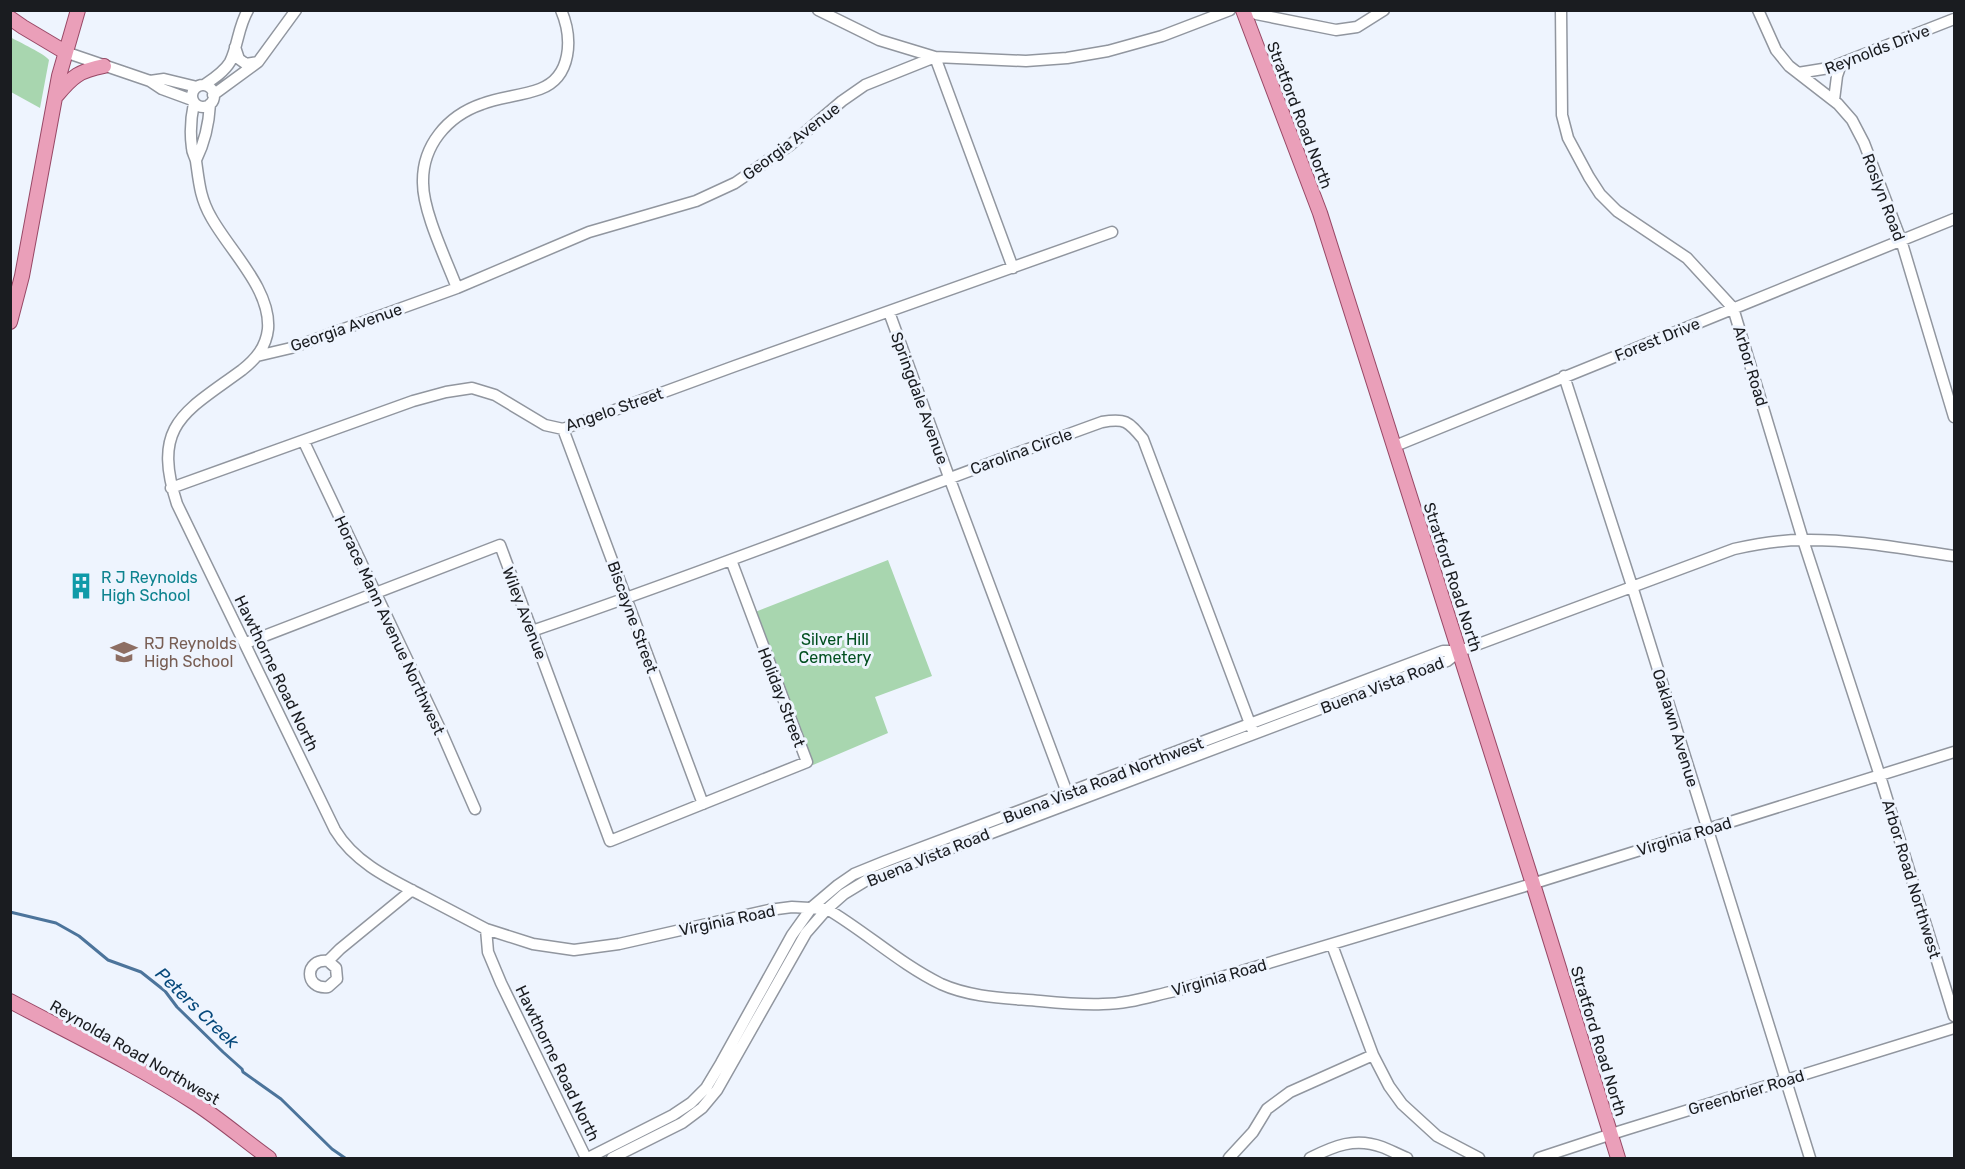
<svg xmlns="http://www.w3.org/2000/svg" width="1965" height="1169" viewBox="0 0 1965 1169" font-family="Rubik,sans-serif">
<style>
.green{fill:#a8d6af}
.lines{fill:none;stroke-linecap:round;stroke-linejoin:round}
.stream{stroke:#4c749b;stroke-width:3}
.minor-casing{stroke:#91969f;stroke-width:13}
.major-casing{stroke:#984866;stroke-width:16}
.minor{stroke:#fff;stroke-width:10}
.major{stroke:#ea9fb9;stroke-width:14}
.labels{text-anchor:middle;stroke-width:6;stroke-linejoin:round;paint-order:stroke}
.street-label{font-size:16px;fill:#1a1c20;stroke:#eef4fe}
.culture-label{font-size:16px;fill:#0d838f;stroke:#eef4fe;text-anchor:start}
.park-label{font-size:16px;fill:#014f1f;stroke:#eef4fe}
.education-label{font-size:16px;fill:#785e54;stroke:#eef4fe;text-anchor:start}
.water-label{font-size:18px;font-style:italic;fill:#07497b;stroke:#eef4fe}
</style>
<rect width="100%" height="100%" fill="#eef4fe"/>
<path class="green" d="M 10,37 C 19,42 45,54 49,60 L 40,108 L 11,92 Z
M 888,560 L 932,676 L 875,697 L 888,733 L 813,765 L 755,612 Z"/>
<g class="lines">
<path class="stream" d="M 10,912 L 56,923 L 79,936 L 108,960 L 141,972 L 165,991 L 177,1007 L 223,1052 L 242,1069 L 243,1072 L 281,1099 L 332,1149 L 345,1158"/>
<g class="minor-casing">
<path id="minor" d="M 818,10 L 879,40 L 935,57 L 1013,268
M 1249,10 L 1256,14 L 1336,30 L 1357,27 L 1384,10
M 1561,10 L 1562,115 L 1568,138 L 1589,177 L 1600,194 L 1617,211 L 1687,258 L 1733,308 L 1803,540 L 1880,776 L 1954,1016
M 1758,10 L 1776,50 L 1789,66 L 1838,104 L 1852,120 L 1864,143 L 1901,240 L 1954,417
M 235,47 L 239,59 L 246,64 L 258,62
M 65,52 L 150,81 L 162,89 L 192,100
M 1798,73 L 1829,68 L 1954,19
M 150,81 L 164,79 L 197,87
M 204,85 C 213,79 224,72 230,62 C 238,46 238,27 248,10
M192 96a11 11 0 1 1 22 0a11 11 0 1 1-22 0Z
M 213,95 L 258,62 L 296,10
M 1834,100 L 1837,76 L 1841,64
M 194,103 C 191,117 190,134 192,148 C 192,153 195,156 196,161 C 199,182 200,198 211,217 C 229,250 271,289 268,329 C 266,347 256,359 242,370 C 185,412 151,424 177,504 L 335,830 C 355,863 390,879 423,896 C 444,907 465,918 486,929 L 488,952 L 501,983 L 586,1158
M 196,160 C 204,144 209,122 210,104
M 457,288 C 446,259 423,212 423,183 C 422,146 447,116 482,104 C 500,97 521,96 540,89 C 572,77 573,38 561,10
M 889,312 L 949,477 L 1069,798
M 257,356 L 291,348 L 457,288 L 589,232 L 696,201 L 735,183 L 789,146 L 842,101 L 865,85 L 935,57 L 1026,61 L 1067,58 L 1108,51 L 1162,36 L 1230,10
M 1564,376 L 1632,586 L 1810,1158
M 563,429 L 703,804
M 304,442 L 441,731 L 475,809
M 1395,446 L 1954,219
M 171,488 L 413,401 L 446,392 L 472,388 L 495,395 L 545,425 L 563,429 L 735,366 L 1112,232
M 532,631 C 723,566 911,491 1102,422 C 1125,418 1128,421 1143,439 L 1252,729
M 246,643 L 500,545 L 610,841 L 807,762 L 731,560
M 486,929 L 533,944 L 574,950 L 619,944 L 769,910 L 792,907 L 827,909 C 866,932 900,964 941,984 C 972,998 1007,998 1040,1001 C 1061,1003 1082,1005 1103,1004 C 1128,1004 1151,996 1175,991 L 1522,887 L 1954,752
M 1332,945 L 1373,1055 L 1389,1086 L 1402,1104 L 1437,1136 L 1479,1158
M 328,961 L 336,968 L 337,979 L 328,987 C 304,990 304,958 328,961 L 340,949 L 412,890
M 588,1158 L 673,1115 L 691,1103 L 706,1088 L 721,1063 L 792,935 L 812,907 L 838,885 L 854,874 L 886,861 L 1443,651 L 1460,651
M 612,1158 L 682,1123 L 702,1108 L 717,1090 L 806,933 L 827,909 L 844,894 L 867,880 L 1447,661 L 1460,651 L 1734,549 C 1756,544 1779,540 1803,540 C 1853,539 1905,549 1954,556
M 1229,1158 L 1253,1132 L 1267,1109 L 1290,1092 L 1373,1055
M 1310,1158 C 1334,1146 1355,1137 1382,1147 C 1390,1150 1399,1155 1407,1158
M 1539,1158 L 1621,1131 L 1954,1028"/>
</g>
<g class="major-casing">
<path id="major" d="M 1243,10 L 1320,213 L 1533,884 L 1618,1158
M 10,18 L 23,27 L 65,52
M 57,95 C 73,76 79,71 104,66
M 10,322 L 22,276 L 59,76 L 78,10
M 10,1001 C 72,1034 137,1065 195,1103 C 221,1120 244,1140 269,1158"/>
</g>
<use href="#minor" class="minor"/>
<use href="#major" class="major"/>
</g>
<defs>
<g id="building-bare" transform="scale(2.07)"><path d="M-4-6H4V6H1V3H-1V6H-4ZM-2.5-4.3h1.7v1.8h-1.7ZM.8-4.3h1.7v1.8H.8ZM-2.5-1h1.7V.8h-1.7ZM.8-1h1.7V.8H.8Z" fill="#0f9aa8" stroke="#eef4fe" stroke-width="2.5" paint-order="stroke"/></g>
<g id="school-bare" transform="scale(2.07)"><path d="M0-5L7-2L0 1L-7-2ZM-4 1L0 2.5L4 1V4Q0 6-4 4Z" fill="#8d6e63" stroke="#eef4fe" stroke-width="2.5" paint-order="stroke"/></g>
</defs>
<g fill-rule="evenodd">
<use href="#building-bare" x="81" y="586"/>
<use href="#school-bare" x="124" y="652"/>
</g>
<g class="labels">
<g class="street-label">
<text transform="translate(1877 49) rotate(-21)" y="6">Reynolds Drive</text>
<text transform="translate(1300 115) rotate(69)" y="6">Stratford Road North</text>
<text transform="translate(791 141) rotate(-37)" y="6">Georgia Avenue</text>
<text transform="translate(1884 197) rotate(69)" y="6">Roslyn Road</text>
<text transform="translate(346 327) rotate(-19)" y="6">Georgia Avenue</text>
<text transform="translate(1657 339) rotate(-22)" y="6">Forest Drive</text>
<text transform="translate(1751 366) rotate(73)" y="6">Arbor Road</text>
<text transform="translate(920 398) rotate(70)" y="6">Springdale Avenue</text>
<text transform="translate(614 409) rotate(-19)" y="6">Angelo Street</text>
<text transform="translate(1021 451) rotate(-20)" y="6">Carolina Circle</text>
<text transform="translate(1453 577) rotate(72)" y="6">Stratford Road North</text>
<text transform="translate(525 613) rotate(69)" y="6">Wiley Avenue</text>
<text transform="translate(633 617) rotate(70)" y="6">Biscayne Street</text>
<text transform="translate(390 625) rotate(65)" y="6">Horace Mann Avenue Northwest</text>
<text transform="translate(277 673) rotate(64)" y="6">Hawthorne Road North</text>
<text transform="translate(1382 685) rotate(-21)" y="6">Buena Vista Road</text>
<text transform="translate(782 697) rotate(69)" y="6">Holiday Street</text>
<text transform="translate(1676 728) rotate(73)" y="6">Oaklawn Avenue</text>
<text transform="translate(1103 780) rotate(-21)" y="6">Buena Vista Road Northwest</text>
<text transform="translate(1684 836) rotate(-17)" y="6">Virginia Road</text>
<text transform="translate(928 857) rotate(-22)" y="6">Buena Vista Road</text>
<text transform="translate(1912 879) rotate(73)" y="6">Arbor Road Northwest</text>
<text transform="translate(727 920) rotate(-12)" y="6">Virginia Road</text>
<text transform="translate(1219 977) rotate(-16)" y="6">Virginia Road</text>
<text transform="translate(1599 1041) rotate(73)" y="6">Stratford Road North</text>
<text transform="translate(135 1052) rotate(30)" y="6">Reynolda Road Northwest</text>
<text transform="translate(558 1063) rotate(64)" y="6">Hawthorne Road North</text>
<text transform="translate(1746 1092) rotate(-17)" y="6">Greenbrier Road</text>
</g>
<g class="culture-label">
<text x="101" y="583">R J Reynolds<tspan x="101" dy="18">High School</tspan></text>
</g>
<g class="park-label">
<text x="835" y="645">Silver Hill<tspan x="835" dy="18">Cemetery</tspan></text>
</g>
<g class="education-label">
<text x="144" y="649">RJ Reynolds<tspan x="144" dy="18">High School</tspan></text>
</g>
<g class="water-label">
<text transform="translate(197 1008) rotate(44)" y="6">Peters Creek</text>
</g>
</g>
<rect width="1965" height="1169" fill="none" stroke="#1a1c20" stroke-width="24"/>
</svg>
